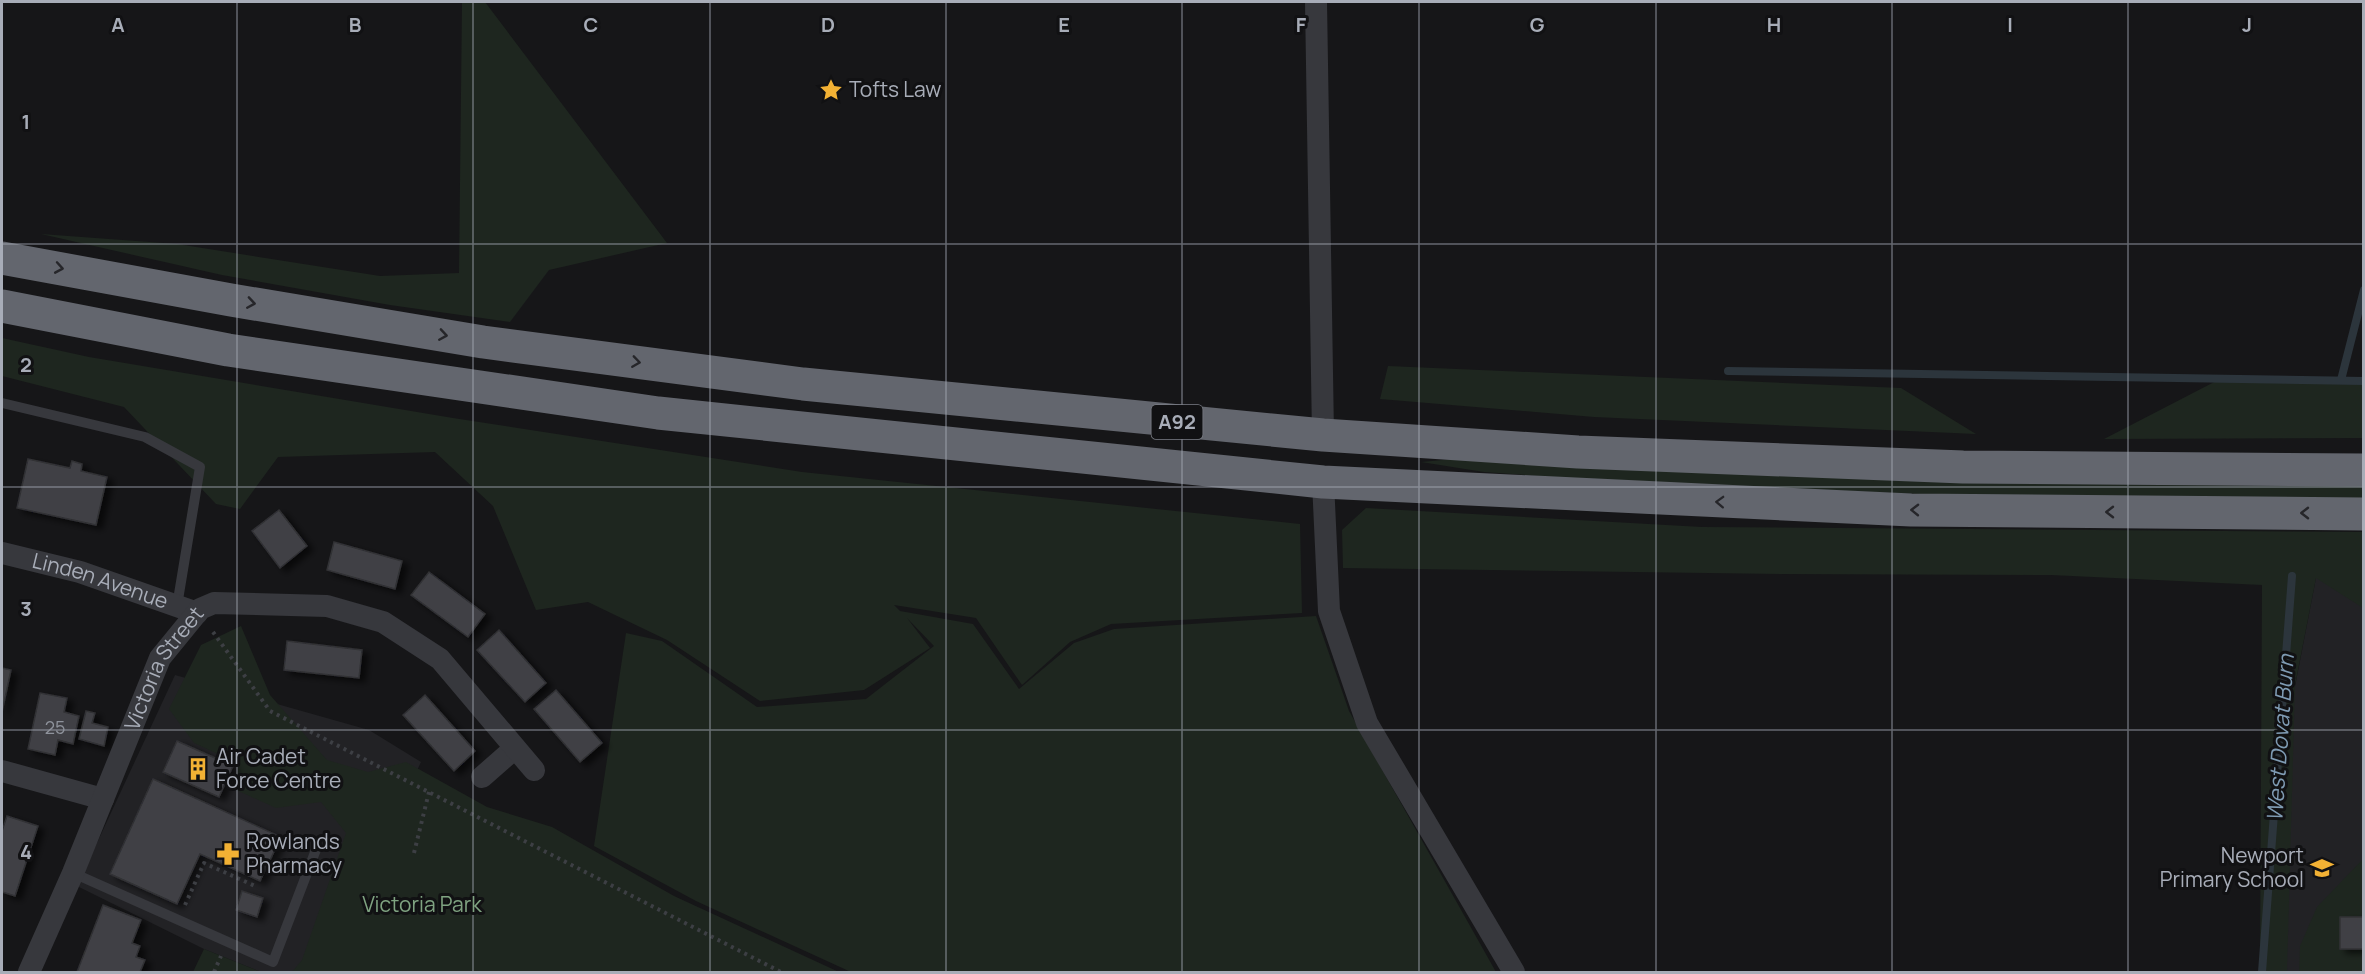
<svg xmlns="http://www.w3.org/2000/svg" width="2365" height="974" viewBox="0 0 2365 974" font-family="Manrope,sans-serif">
<style>
.built{fill:#222225}
.green{fill:#1e261f}
.lines{fill:none;stroke-linecap:round;stroke-linejoin:round}
.stream{stroke:#2c353c;stroke-width:8}
.building{fill:#404145;stroke:#303034;stroke-width:1.5;filter:url(#shadow)}
.path{stroke:#3d3f44;stroke-width:4;stroke-dasharray:3 4.5;stroke-linecap:butt}
.lane{stroke:#37383d;stroke-width:10}
.street{stroke:#37383d;stroke-width:22}
.highway{stroke:#63666e;stroke-width:33}
.oneway{stroke:#26262a}
.grid{fill:none;stroke:#a8adb8;stroke-width:1.5;stroke-opacity:0.55}
.labels{text-anchor:middle;stroke-width:6;stroke-linejoin:round;paint-order:stroke}
.number-label{font-size:18px;fill:#8e929b}
.shield{fill:#111113;stroke:#7b7e86;stroke-width:1.5}
.shield-label{font-size:20px;font-weight:bold;fill:#a8adb8}
.poi-label{font-size:21px;fill:#a8adb8;stroke:#111113;text-anchor:start}
.street-label{font-size:21px;fill:#a8adb8;stroke:#111113}
.park-label{font-size:21px;fill:#7fa381;stroke:#111113}
.water-label{font-size:22px;font-style:italic;fill:#7f9bb3;stroke:#111113}
.grid-label{font-size:20px;text-anchor:middle;font-weight:bold;fill:#a8adb8;stroke:#111113;stroke-width:6;stroke-linejoin:round;paint-order:stroke}
</style>
<defs>
<filter id="shadow"><feDropShadow dx="6" dy="4" stdDeviation="3" flood-color="#0009"/></filter>
</defs>
<rect width="100%" height="100%" fill="#161618"/>
<path class="built" d="M 2363,569 L 2363,972 L 2280,972 L 2280,764 L 2316,578 Z
M 175,675 L 369,730 L 421,762 L 322,972 L 261,972 L 204,949 L 77,886 Z"/>
<path class="green" d="M 462,2 L 485,2 L 667,243 L 549,270 L 510,322 L 390,305 L 222,275 L 41,234 L 177,244 L 380,276 L 459,273 Z
M 2,338 L 89,357 L 453,418 L 802,472 L 1300,524 L 1302,613 L 1111,624 L 1070,642 L 1022,685 L 976,618 L 894,605 L 900,611 L 973,624 L 1019,689 L 1074,643 L 1114,629 L 1316,616 L 1349,711 L 1496,972 L 851,972 L 696,901 L 594,846 L 626,633 L 662,641 L 757,707 L 866,699 L 934,646 L 907,618 L 930,648 L 864,690 L 760,701 L 667,640 L 588,602 L 536,610 L 493,506 L 435,452 L 278,457 L 240,509 L 216,504 L 124,407 L 2,376 Z
M 1388,366 L 1901,388 L 1976,434 L 1594,417 L 1380,399 Z
M 2363,377 L 2363,438 L 2104,439 L 2222,378 Z
M 1464,458 L 2363,482 L 2364,499 L 2017,498 L 1605,481 L 1484,472 L 1421,462 Z
M 1366,508 L 1702,527 L 2363,532 L 2363,608 L 2316,578 L 2295,685 L 2287,972 L 2260,972 L 2262,585 L 2051,575 L 1781,574 L 1343,568 L 1342,530 Z
M 241,626 L 270,695 L 327,760 L 368,772 L 406,762 L 487,807 L 552,827 L 674,896 L 839,972 L 292,972 L 302,960 L 346,833 L 321,802 L 276,808 L 234,789 L 239,764 L 194,743 L 169,709 L 201,645 Z
M 2363,859 L 2363,972 L 2299,972 L 2300,946 L 2317,907 Z
M 204,949 L 261,972 L 193,972 Z"/>
<g class="lines">
<path class="stream" d="M 1728,371 L 2364,381
M 2341,380 L 2364,290
M 2262,972 L 2292,576"/>
</g>
<path class="building" d="M 28,459 L 70,468 L 72,461 L 82,464 L 81,471 L 107,477 L 96,525 L 17,508 Z
M 279,510 L 307,546 L 280,568 L 252,531 Z
M 334,542 L 402,561 L 395,589 L 327,570 Z
M 429,572 L 485,614 L 468,637 L 411,595 Z
M 499,630 L 546,683 L 525,702 L 477,650 Z
M 287,641 L 362,650 L 359,678 L 284,670 Z
M 2,668 L 11,670 L 2,712 Z
M 556,690 L 602,743 L 580,762 L 534,709 Z
M 40,693 L 67,698 L 64,712 L 79,716 L 73,744 L 58,740 L 55,755 L 28,749 Z
M 425,695 L 475,751 L 454,771 L 403,715 Z
M 86,711 L 95,713 L 92,723 L 108,727 L 104,746 L 79,739 Z
M 177,741 L 233,766 L 219,797 L 163,772 Z
M 153,779 L 281,837 L 260,881 L 200,854 L 177,904 L 110,874 Z
M 7,816 L 38,826 L 15,896 L 2,892 L 2,831 Z
M 242,891 L 263,898 L 257,917 L 236,910 Z
M 103,905 L 141,920 L 132,943 L 140,946 L 136,957 L 145,960 L 140,972 L 77,972 Z
M 2340,917 L 2364,917 L 2364,949 L 2340,949 Z"/>
<g class="lines">
<path class="path" d="M 213,632 L 270,711 L 781,972
M 414,853 L 429,792
M 185,905 L 204,863 L 255,886
M 214,972 L 221,956"/>
<path class="lane" d="M 2,403 L 145,437 L 200,467 L 177,606
M 73,873 L 273,962 L 317,847"/>
<g class="street">
<path d="M 1316,2 L 1323,435"/>
<path d="M 1323,482 L 1329,611 L 1367,723 L 1514,972"/>
<path id="s1" d="M 2,553 L 80,572 L 197,613"/>
<path d="M 2,771 L 103,799"/>
<path d="M 482,777 L 515,748"/>
<path id="s2" d="M 29,972 L 73,873 L 160,658 L 200,609 L 214,603 L 327,606 L 383,622 L 440,659 L 534,770"/>
</g>
<path class="highway" d="M 2,258 L 231,300 L 483,342 L 803,384 L 1323,435 L 1578,452 L 1963,467 L 2364,470
M 2,306 L 228,350 L 658,413 L 1323,482 L 1911,510 L 2364,514"/>
</g>
<defs><path id="oneway-chevron" d="M-2-3.5L2.5 0L-2 3.5" fill="none" stroke-width="1.6" stroke-linecap="round" stroke-linejoin="round" transform="scale(1.5)"/></defs>
<g class="oneway">
<use href="#oneway-chevron" transform="translate(59 268) rotate(10)"/>
<use href="#oneway-chevron" transform="translate(251 303) rotate(9)"/>
<use href="#oneway-chevron" transform="translate(443 335) rotate(9)"/>
<use href="#oneway-chevron" transform="translate(636 362) rotate(8)"/>
<use href="#oneway-chevron" transform="translate(1720 502) rotate(-178)"/>
<use href="#oneway-chevron" transform="translate(1915 510) rotate(-179)"/>
<use href="#oneway-chevron" transform="translate(2110 512) rotate(-180)"/>
<use href="#oneway-chevron" transform="translate(2305 513) rotate(-180)"/>
</g>
<path class="grid" d="M 237,2 L 237,972M 473,2 L 473,972M 710,2 L 710,972M 946,2 L 946,972M 1182,2 L 1182,972M 1419,2 L 1419,972M 1656,2 L 1656,972M 1892,2 L 1892,972M 2128,2 L 2128,972M 2,244 L 2364,244M 2,487 L 2364,487M 2,730 L 2364,730"/>
<defs>
<g id="sight-bare" transform="scale(1.8)"><path d="M0-6L1.8-2.2L6-1.7L2.9 1.2L3.7 5.4L0 3.3L-3.7 5.4L-2.9 1.2L-6-1.7L-1.8-2.2Z" fill="#f2b134" stroke="#111113" stroke-width="2.5" paint-order="stroke"/></g>
<g id="building-bare" transform="scale(1.8)"><path d="M-4-6H4V6H1V3H-1V6H-4ZM-2.5-4.3h1.7v1.8h-1.7ZM.8-4.3h1.7v1.8H.8ZM-2.5-1h1.7V.8h-1.7ZM.8-1h1.7V.8H.8Z" fill="#f2b134" stroke="#111113" stroke-width="2.5" paint-order="stroke"/></g>
<g id="pharmacy-bare" transform="scale(1.8)"><path d="M-2-6h4v4h4v4h-4v4h-4v-4h-4v-4h4Z" fill="#f2b134" stroke="#111113" stroke-width="2.5" paint-order="stroke"/></g>
<g id="school-bare" transform="scale(1.8)"><path d="M0-5L7-2L0 1L-7-2ZM-4 1L0 2.5L4 1V4Q0 6-4 4Z" fill="#f2b134" stroke="#111113" stroke-width="2.5" paint-order="stroke"/></g>
</defs>
<g fill-rule="evenodd">
<use href="#sight-bare" x="831" y="90"/>
<use href="#building-bare" x="198" y="769"/>
<use href="#pharmacy-bare" x="228" y="854"/>
<use href="#school-bare" x="2322" y="868"/>
</g>
<g class="labels">
<g class="number-label">
<text x="55" y="734">25</text>
</g>
<rect class="shield" x="1151.5" y="405" width="51" height="34" rx="4.5"/>
<g class="shield-label">
<text x="1177" y="429">A92</text>
</g>
<g class="poi-label">
<text x="849" y="97">Tofts Law</text>
<text x="216" y="764">Air Cadet<tspan x="216" dy="24">Force Centre</tspan></text>
<text x="246" y="849">Rowlands<tspan x="246" dy="24">Pharmacy</tspan></text>
<text x="2304" y="863" text-anchor="end">Newport<tspan x="2304" dy="24">Primary School</tspan></text>
</g>
<g class="street-label">
<text dy="7" stroke="none"><textPath href="#s1" startOffset="102">Linden Avenue</textPath></text>
<text dy="7" stroke="none"><textPath href="#s2" startOffset="333">Victoria Street</textPath></text>
</g>
<g class="park-label">
<text x="422" y="912">Victoria Park</text>
</g>
<g class="water-label">
<text transform="translate(2280 738) rotate(-86)" y="8">West Dovat Burn</text>
</g>
</g>
<g class="grid-label">
<text x="118" y="32">A</text>
<text x="355" y="32">B</text>
<text x="591" y="32">C</text>
<text x="828" y="32">D</text>
<text x="1064" y="32">E</text>
<text x="1301" y="32">F</text>
<text x="1537" y="32">G</text>
<text x="1774" y="32">H</text>
<text x="2010" y="32">I</text>
<text x="2247" y="32">J</text>
<text x="26" y="129">1</text>
<text x="26" y="372">2</text>
<text x="26" y="616">3</text>
<text x="26" y="859">4</text>
</g>
<rect width="2365" height="974" fill="none" stroke="#a8adb8" stroke-width="6"/>
</svg>
